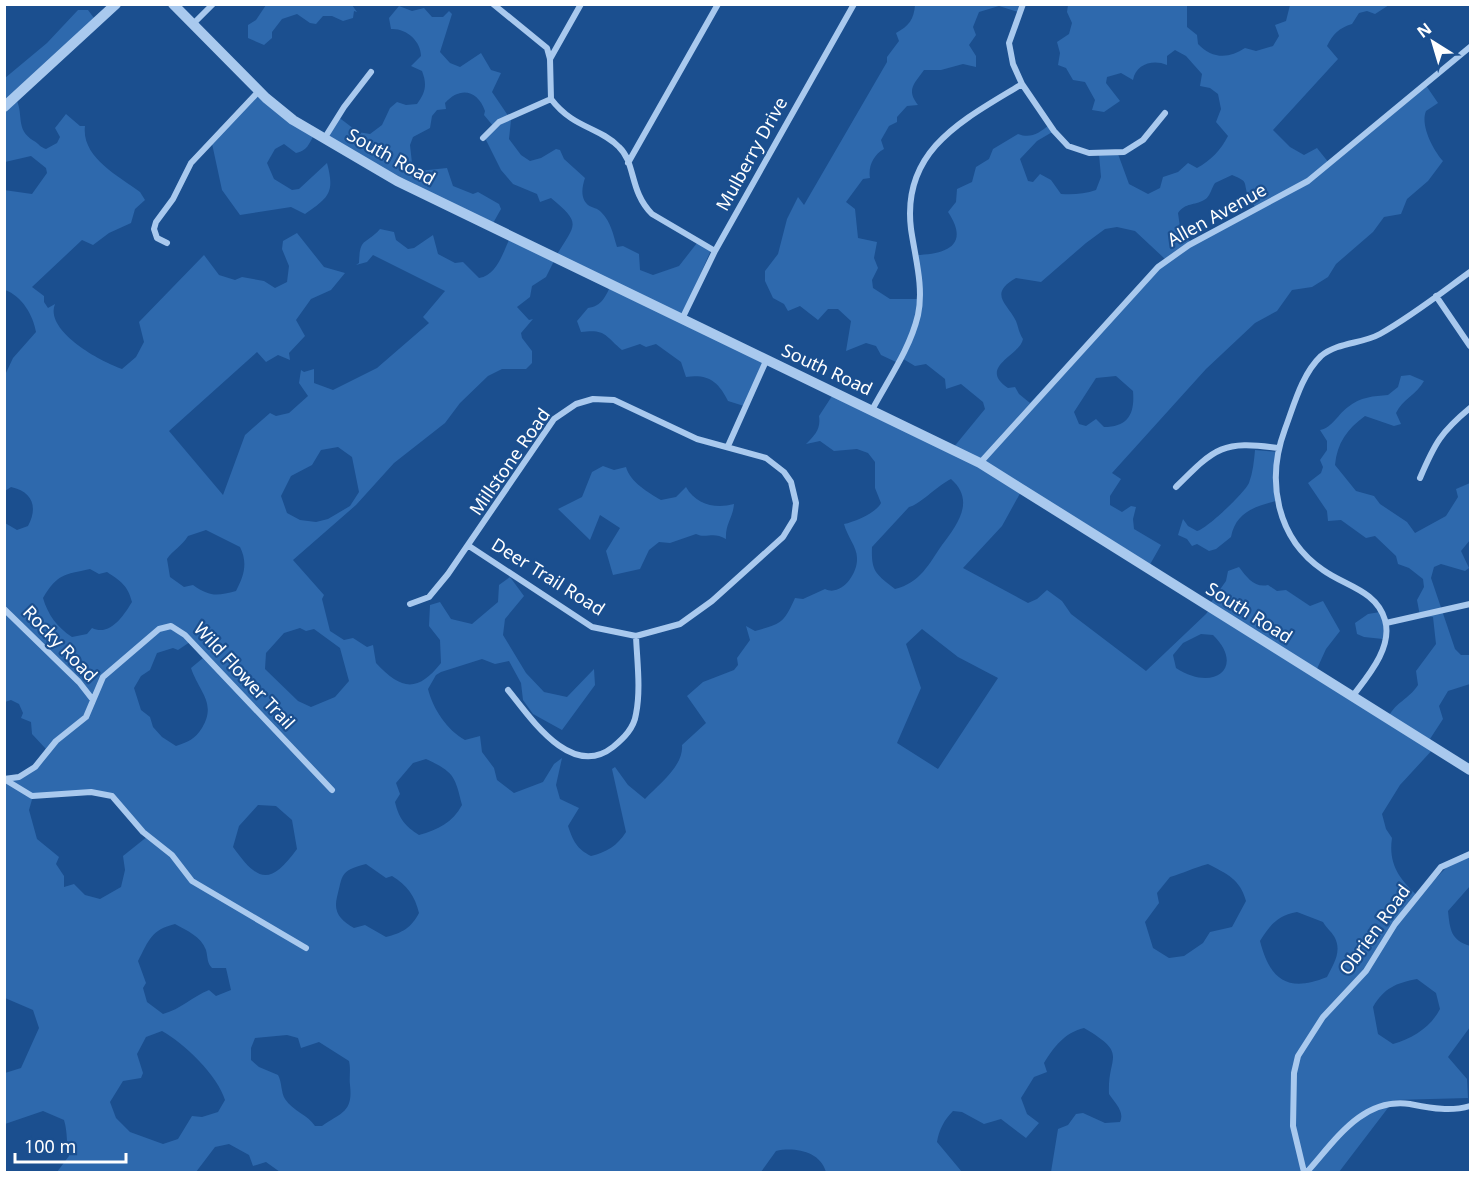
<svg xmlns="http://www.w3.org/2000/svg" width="1475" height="1177" viewBox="0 0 1475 1177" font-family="'Noto Sans',sans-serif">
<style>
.green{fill:#2e69ad;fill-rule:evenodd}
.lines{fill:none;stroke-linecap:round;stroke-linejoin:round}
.minor{stroke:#a9c9ee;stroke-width:6}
.tertiary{stroke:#a9c9ee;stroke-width:10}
.labels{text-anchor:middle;stroke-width:4.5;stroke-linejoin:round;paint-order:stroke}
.street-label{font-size:18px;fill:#fff;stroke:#1b4f8f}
</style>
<rect width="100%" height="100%" fill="#1b4f8f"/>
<path class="green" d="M 266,5 L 352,5 L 357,12 L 354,11 L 353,18 L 343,21 L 332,16 L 323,16 L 316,24 L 310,23 L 297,14 L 282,19 L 272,32 L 272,38 L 264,45 L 248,38 L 248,25 L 256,20 Z
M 915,5 L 1022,5 L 1018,12 L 999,6 L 979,12 L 973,27 L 976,35 L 969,45 L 976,56 L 976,67 L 963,64 L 941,70 L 924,70 C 914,84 906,90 918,105 L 907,106 L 897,117 L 897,122 L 889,126 L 881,140 L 884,149 C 873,155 868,167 870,178 L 863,179 L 846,202 L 855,209 L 858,238 L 877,242 L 874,258 L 878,268 L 872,280 L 873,288 L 890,299 L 918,299 L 916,255 C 947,254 970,245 948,212 L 956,202 L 957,189 L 972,182 L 976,167 L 989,159 L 993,149 L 1018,134 C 1031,139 1039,133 1049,125 L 1054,131 L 1037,141 L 1020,159 L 1028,181 L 1033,182 L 1040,174 L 1051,180 L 1061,194 C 1072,195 1085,194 1096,190 L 1101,177 L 1099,154 L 1118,154 L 1129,184 L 1148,194 L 1160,188 L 1163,177 L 1178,172 L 1188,163 L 1197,168 C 1210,161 1221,150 1228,136 L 1216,122 L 1221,109 L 1218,94 L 1210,88 L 1200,86 L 1202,74 L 1186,56 L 1175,50 L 1167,56 L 1167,65 C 1153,59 1136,64 1133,80 L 1121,73 L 1107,77 L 1106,83 L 1120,101 L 1104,112 L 1092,110 L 1095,100 L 1085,82 L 1073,80 L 1066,68 L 1058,65 L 1060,53 L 1057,42 L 1069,34 L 1072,23 L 1067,12 L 1068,5 L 1187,5 L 1187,27 L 1197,35 L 1198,44 C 1212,59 1229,59 1245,48 L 1256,51 L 1273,46 L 1279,36 L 1275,25 L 1286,21 L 1290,5 L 1389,5 L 1375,14 L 1367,11 L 1359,13 L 1352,24 C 1339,28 1333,34 1327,46 L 1338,59 L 1273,130 L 1290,147 L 1304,155 L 1317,148 L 1329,163 L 1425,84 L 1438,103 L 1426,111 C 1420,125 1433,150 1443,161 L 1428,181 L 1407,199 L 1401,214 L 1384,217 L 1373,232 L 1336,264 L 1328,277 L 1312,287 L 1292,290 L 1277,311 L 1255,323 L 1206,369 L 1112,473 L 1121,479 L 1110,496 L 1110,505 L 1122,512 L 1131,506 L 1136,507 L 1133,519 L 1134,529 L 1161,545 L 1148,568 L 1023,488 L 1002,526 L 963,568 L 1028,603 L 1037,599 L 1047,590 L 1062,601 L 1071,614 L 1146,671 L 1206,614 L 1210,609 L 1209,605 L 1226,581 L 1228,571 L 1239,567 C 1247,578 1255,588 1268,585 L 1277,591 L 1286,590 L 1310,606 L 1323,601 L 1340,631 L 1326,649 L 1316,671 L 1388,717 C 1397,701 1408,700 1418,685 L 1416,671 L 1436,644 L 1433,617 L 1420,616 L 1417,600 L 1424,587 L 1423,579 L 1409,568 L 1398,564 L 1396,556 L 1375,536 L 1366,538 L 1341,520 L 1328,521 L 1327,511 L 1308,483 L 1321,473 L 1323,467 L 1320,460 L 1327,450 L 1327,441 L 1320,430 C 1332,428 1339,413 1348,407 C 1360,397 1374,396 1388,395 L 1398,387 L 1401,376 L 1410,375 L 1424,381 C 1417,394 1402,400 1396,413 L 1401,424 L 1394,426 L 1365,416 C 1347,429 1337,443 1335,465 L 1356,491 L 1374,496 L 1380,504 L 1407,522 L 1415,533 L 1446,516 L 1458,497 L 1456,489 L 1470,483 L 1470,540 L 1461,551 L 1469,568 L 1465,571 L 1441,564 L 1434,567 L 1431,578 L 1455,649 L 1461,655 L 1470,655 L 1470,684 L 1448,691 L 1439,706 L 1443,719 L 1428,742 L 1435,747 L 1400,785 L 1382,814 L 1386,829 L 1392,838 C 1388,864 1400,880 1418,896 L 1449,865 L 1470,857 L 1470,886 L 1448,911 C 1450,930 1451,940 1470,946 L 1470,1027 L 1448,1057 L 1467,1079 L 1468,1098 L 1394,1100 L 1339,1172 L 1051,1172 L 1058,1129 L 1068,1125 L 1076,1114 L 1083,1113 L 1105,1123 L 1120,1122 C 1125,1112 1115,1103 1109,1094 C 1107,1055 1130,1055 1084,1028 C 1064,1033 1054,1047 1044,1063 L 1047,1072 L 1034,1077 L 1021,1098 L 1027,1114 L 1039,1123 L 1026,1138 L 1001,1119 L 984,1124 L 962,1112 L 953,1111 C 944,1120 939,1130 937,1142 L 962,1172 L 826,1172 C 820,1151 794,1147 776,1151 L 761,1172 L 280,1172 L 266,1162 L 253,1166 L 249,1155 L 229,1144 L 215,1147 L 196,1172 L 57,1172 L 69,1156 C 66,1144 68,1133 64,1120 L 43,1111 L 5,1124 L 5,1073 L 21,1068 L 39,1028 L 33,1010 L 5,998 L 5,779 L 30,770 L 46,749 L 32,734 L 31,722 L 21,718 L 23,713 L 19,704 L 11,700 L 5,702 L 5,523 L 17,530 L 28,526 C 38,507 33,492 11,487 L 5,491 L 5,375 L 13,358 L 36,332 C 33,315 22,296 5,290 L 4,190 L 32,194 L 47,173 L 46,168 L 31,156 L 5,162 L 5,78 L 47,43 L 78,10 L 88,10 L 97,22 L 15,97 C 25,114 14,129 34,141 C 39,144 40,147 46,149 L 57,143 L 60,137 L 55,128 L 66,114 L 80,126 L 85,126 C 81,157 118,176 140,192 L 145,200 L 135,209 L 131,223 L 109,233 L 93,245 L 82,240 L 32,287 L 44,296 L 44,302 L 48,308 L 55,304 C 44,331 101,362 122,369 L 136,357 L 144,342 L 139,322 L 204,255 L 219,275 L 235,280 L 242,277 L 264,281 L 275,288 L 287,282 L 289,266 L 282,249 L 283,241 L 297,233 L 324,267 L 345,273 L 331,290 L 311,299 L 296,320 L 305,336 L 289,353 L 290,360 L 278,355 L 266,362 L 257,352 L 169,431 L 223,495 L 245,435 L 270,413 L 276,416 L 289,413 L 308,396 L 299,383 L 301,370 L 304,372 L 314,369 L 314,383 L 333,390 L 377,368 L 429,323 L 423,317 L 445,291 L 373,255 L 367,262 L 356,265 L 359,263 C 360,236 365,246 380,229 L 394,232 L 396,240 L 408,249 L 414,248 L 433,235 L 438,254 L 455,263 L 463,262 L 479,278 C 498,275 503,251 511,236 L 554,261 L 546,277 L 532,286 L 530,297 L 517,307 L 529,320 L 533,319 L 521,333 L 522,338 L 532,351 L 532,363 L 526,369 L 502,369 L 488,376 L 460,403 L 445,423 L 394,463 L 356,505 L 293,560 L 324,595 L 322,599 L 330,631 L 344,640 L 353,638 L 367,647 L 373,645 L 376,663 C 402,691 418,692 441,663 L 440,640 L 429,626 L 430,605 L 440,602 L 451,619 L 472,624 L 498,602 L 499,585 L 510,577 L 524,596 L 505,619 L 503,635 L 526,673 L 544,692 L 567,697 L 594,669 L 595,685 L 562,730 L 533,714 L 523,700 L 521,683 L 509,661 L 495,664 L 482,659 L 441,672 L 436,675 L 428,689 C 433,709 447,730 465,740 L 480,736 L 482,752 L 494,768 L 497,780 L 514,793 L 543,782 L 554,764 L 562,758 L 556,785 L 560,799 L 579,808 L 568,826 C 573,841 577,849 591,856 C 607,852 617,846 626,832 L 612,769 L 615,767 L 628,785 L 645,799 C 658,785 684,766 682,745 L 706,723 L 687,696 L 703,682 L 734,670 L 738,665 L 737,658 L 750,640 L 746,626 L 755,631 C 781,624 784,623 795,598 L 803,599 L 825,589 C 841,597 858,574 857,558 C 857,547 847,536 844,524 C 855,522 877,512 881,503 L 875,488 L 875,462 L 868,453 L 857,449 L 834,451 L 820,441 L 806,444 C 815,435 821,429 819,416 L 834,393 L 953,448 L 985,409 L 983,402 L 961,384 L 946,389 L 945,379 L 926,364 L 915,366 L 900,357 L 896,362 L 881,355 L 876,346 L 866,343 L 846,351 L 851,321 L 838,309 L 828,309 L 818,320 L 800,306 L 788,311 L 784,304 L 773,298 L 765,281 L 765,271 L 778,254 L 787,219 L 798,197 L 804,205 L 887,62 L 887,57 L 899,41 L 896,33 C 909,26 914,19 915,5 ZM 1232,175 C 1249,182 1243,181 1248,196 C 1249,199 1254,205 1256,208 L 1190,241 L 1180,227 L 1178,213 C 1186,202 1194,206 1204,200 C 1210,197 1211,189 1215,183 ZM 1117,227 L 1135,231 L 1165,259 L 1030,403 L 1019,394 L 1015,387 L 1008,388 C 977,367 1020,356 1023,339 C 1019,333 1018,326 1016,321 C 1007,303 988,294 1016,278 L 1041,282 L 1086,243 L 1105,229 ZM 1116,376 L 1133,391 C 1135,414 1128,427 1104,427 L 1096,419 L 1086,426 L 1079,424 L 1074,412 L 1096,378 ZM 338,447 L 352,457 L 359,492 L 350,506 L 328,519 L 316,522 L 300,520 L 287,513 L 281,496 L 291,476 L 312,465 L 321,450 ZM 951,479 C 976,501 957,525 942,545 C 929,564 920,583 895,589 C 876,574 871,572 872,547 L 909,507 C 918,506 938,485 951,479 ZM 206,530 L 240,547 C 248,563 244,576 236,591 C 217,596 210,597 193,585 L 184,587 L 170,577 L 167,559 C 173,550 182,546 188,536 ZM 90,569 L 99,574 L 107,572 C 121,581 128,586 132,602 C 124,615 110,637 92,628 L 87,634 L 72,637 C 57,627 48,615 43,598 C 58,573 64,575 90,569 ZM 300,628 L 306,631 L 314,629 L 340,648 L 349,681 L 335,697 L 311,707 L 298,701 L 265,669 L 266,653 L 284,633 ZM 922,629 L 958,657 L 998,678 L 938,769 L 897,743 L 921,688 L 906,644 ZM 1201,634 L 1213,635 C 1246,667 1214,693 1176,668 L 1173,655 L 1183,643 ZM 190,642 L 203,658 L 191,668 C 199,692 217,703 202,728 C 195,739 188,742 176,746 L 162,737 L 153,727 L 150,717 L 141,710 L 134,688 L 141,676 L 150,670 L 157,653 L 173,648 L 178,650 ZM 426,759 C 454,772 455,776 462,805 C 453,822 438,830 419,835 C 405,826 399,819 395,802 L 400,794 L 396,783 L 413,763 ZM 105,792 L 148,836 L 123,856 L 125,870 L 121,887 L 100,899 L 85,895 L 74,884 L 64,887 L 64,876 L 56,864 L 59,857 L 37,839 L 29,810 L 33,796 ZM 258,805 L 276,806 L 292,820 L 297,849 C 270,886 258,882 233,847 L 239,826 ZM 366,864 L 386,878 L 392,876 C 407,885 415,896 419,913 C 411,928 402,933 386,937 L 365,925 L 354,928 C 341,920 333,913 337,897 C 343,875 339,871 366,864 ZM 1208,864 C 1227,874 1240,879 1246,901 L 1232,927 L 1210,932 L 1203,943 L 1184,956 L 1169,958 L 1153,948 L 1145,922 L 1159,903 L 1157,893 L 1170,877 C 1184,873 1193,868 1208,864 ZM 1297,912 L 1323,922 C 1327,929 1333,933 1335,938 C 1342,952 1333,965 1327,977 C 1288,993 1270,980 1260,941 C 1271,924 1277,916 1297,912 ZM 175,924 C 187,931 201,936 206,950 C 208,958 207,963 212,968 L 226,968 L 231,990 L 216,996 L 209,990 C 192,997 181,1009 163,1014 L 147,1002 L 143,988 L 146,983 L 138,961 C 149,940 151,930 175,924 ZM 1417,979 L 1436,993 L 1440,1009 C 1430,1028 1413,1038 1393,1044 L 1378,1034 L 1373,1007 C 1384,988 1396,983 1417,979 ZM 162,1031 C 184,1043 218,1076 225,1100 L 218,1112 L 202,1117 L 192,1116 L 178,1139 L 163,1144 L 130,1132 L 116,1118 L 110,1102 L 123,1081 L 141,1078 L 143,1073 L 137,1054 L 146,1037 ZM 287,1035 L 298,1038 L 301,1048 L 319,1042 L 349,1061 C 351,1070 349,1077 350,1085 C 353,1112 342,1112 322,1126 L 315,1126 C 308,1115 293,1111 285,1099 C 281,1093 282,1082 278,1075 L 259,1067 L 251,1060 L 251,1048 L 255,1038 Z
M 399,6 L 412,11 L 424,8 L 432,17 L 443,17 L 449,11 L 452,14 L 440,52 L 450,63 L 460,67 L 481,53 L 491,70 L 501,73 L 492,92 L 511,120 L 509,139 L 521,155 L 530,161 L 541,158 L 556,149 L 560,150 L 564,159 L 585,178 C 582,187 580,198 588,205 C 592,208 598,208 601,212 C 611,222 613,234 617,247 L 623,246 L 639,254 L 640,270 L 653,275 L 679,266 L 697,243 L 711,250 L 681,318 L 764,359 L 744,406 L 728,401 C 718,381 708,374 686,377 L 681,362 L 656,344 L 646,347 L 640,344 L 622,350 C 604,335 606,329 581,332 L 577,321 L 588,308 C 602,306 605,297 611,285 L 556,256 C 576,223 582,224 551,198 L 540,202 L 537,194 L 513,184 L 501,170 L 485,138 L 494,127 L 484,115 L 485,111 C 478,90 460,86 445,103 L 446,109 L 437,110 L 432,116 L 430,128 L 413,137 L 410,145 L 412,163 L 419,171 L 447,168 L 453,186 L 473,194 L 478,192 L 499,204 L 501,209 L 492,225 L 324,137 L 337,116 L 358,132 L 370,134 L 382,125 L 390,108 L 397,102 L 406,105 L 417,104 C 426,92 427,84 422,71 L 411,66 L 421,56 C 421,41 406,28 391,29 L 389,18 Z
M 258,90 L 314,135 C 309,144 307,151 296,153 L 284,144 L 275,149 L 267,163 L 274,179 L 292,190 L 299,189 L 327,163 C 335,193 329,197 305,214 L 291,207 L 240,215 L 222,190 L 211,139 Z
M 1255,450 L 1277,452 L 1276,501 C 1254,507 1236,512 1231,537 L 1216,549 L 1209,551 L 1197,544 L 1192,546 L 1187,539 L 1178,535 L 1183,519 L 1188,526 L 1197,531 C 1207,529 1245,492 1249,483 C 1253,472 1254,461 1255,450 Z
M 603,466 L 614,470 L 626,467 C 630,482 649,493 661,500 L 676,497 L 686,487 C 696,505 716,509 734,504 C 733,518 725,524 726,539 C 713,531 706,539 696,534 L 670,543 L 659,542 L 649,550 L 640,569 L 613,575 L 606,551 L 620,528 L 600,515 L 590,540 L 558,509 L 582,497 L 592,472 Z
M 1380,612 L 1384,623 L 1383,639 L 1364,637 L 1357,634 L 1355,623 L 1368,614 Z"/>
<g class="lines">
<path class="minor" d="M 493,4 L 547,48 L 550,59 L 551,99 C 574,129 598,126 619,147 C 636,163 629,191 652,214 L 715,251
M 1023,4 L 1009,43 L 1013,64 L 1022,84 L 1054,131 L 1068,146 L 1089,153 L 1124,152 L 1143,140 L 1165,113
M 193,24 L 213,4
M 550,59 L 581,4
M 483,138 L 499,122 L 551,99
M 324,139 L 344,107 L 371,72
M 628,163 L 718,4
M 167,243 L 157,238 L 154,229 L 156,222 L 173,199 L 191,163 L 259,91
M 1436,296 L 1470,346
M 682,319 L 715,251 L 854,4
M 872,410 C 888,380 910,349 918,315 C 924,287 915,257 911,229 C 901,149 965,119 1022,84
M 728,446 L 766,361
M 980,463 L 1158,267 L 1189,245 L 1308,181 L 1470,47
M 1420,478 C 1435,443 1441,432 1470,408
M 1176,487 C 1215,448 1222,440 1278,448
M 410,604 L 429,597 L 448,574 L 554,419 L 576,404 L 593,399 L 614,400 L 697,439 L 766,458 L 784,472 L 791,482 L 796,503 L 794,519 L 783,537 L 712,601 L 680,624 L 636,636 L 592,627 L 469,546
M 4,609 L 79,682 L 93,700
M 1386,623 L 1470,604
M 508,690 C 530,717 571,780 613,747 C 624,738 634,728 636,714 C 641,689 637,661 636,636
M 1352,697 C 1367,677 1393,648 1385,620 C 1376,590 1345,586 1323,570 C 1276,538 1266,480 1285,429 C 1294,405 1302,374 1321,356 C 1338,342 1362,344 1380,334 C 1412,316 1441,293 1470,272
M 4,779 L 19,777 L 35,767 L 56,741 L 86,717 L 103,677 L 159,629 L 171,626 L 185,635 L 332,790
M 4,779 L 32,796 L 91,792 L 112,796 L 143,832 L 172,855 L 192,881 L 306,948
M 1304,1172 L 1293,1126 L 1294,1073 L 1298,1056 L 1323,1017 L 1366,971 L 1395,924 L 1441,867 L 1470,854
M 1307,1172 C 1335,1141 1362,1097 1410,1104 C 1431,1108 1450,1112 1470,1106"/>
<path class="tertiary" d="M 173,4 L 266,98 L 293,120 L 397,181 L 980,463 L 1470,770
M 4,107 L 116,4"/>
</g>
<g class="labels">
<g class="street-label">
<text transform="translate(752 154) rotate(-61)" y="6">Mulberry Drive</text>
<text transform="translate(391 157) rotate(29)" y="6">South Road</text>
<text transform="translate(1217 215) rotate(-29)" y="6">Allen Avenue</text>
<text transform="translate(827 370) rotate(25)" y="6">South Road</text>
<text transform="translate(510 462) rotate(-55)" y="6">Millstone Road</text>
<text transform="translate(548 577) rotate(32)" y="6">Deer Trail Road</text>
<text transform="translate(1249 613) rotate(32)" y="6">South Road</text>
<text transform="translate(60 644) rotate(46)" y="6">Rocky Road</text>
<text transform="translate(244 676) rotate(47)" y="6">Wild Flower Trail</text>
<text transform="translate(1375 930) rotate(-54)" y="6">Obrien Road</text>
</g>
</g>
<rect width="1475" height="1177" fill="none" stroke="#ffffff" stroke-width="12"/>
<g transform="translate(1433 42) rotate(323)" stroke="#1b4f8f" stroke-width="4.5" paint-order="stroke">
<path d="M0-4.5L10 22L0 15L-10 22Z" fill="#ffffff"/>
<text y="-9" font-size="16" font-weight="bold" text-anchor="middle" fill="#ffffff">N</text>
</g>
<path d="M15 1153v9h111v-9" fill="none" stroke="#ffffff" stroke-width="3"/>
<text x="24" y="1153" font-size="18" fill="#ffffff" stroke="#1b4f8f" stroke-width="4.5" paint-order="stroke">100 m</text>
</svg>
